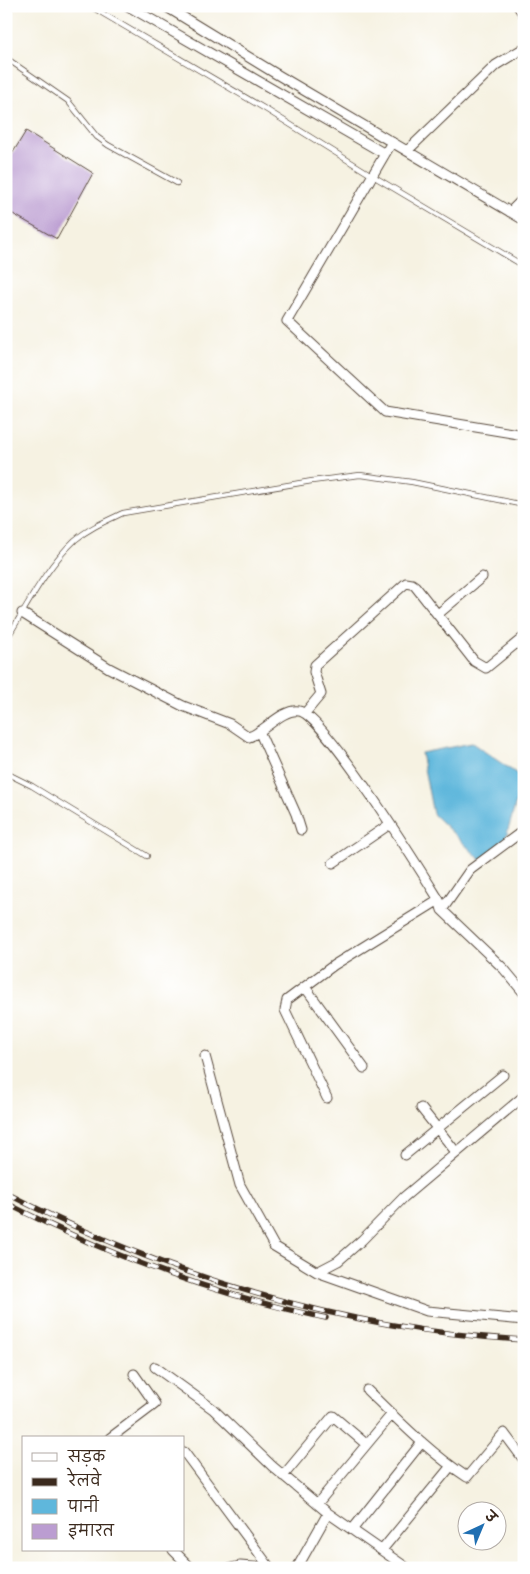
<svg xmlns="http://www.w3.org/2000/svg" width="530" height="1574" viewBox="0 0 530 1574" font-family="'Balsamiq Sans','Playpen Sans Deva',sans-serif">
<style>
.water{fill:#5fb7dc;stroke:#4d707d}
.building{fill:#bb9dd1}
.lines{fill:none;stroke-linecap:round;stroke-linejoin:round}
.lane-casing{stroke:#57483b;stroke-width:6}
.street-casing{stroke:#57483b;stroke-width:11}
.path{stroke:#57483b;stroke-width:2;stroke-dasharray:4 4;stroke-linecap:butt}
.lane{stroke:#fff;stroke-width:4.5}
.street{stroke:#fff;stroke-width:9}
.rail-casing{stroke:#3b2a1e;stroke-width:5.5}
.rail{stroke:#fff;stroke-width:4;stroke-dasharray:11;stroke-linecap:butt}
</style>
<rect width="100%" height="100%" fill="#fff"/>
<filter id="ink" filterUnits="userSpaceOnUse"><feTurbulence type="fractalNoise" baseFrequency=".02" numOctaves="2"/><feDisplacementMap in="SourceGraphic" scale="10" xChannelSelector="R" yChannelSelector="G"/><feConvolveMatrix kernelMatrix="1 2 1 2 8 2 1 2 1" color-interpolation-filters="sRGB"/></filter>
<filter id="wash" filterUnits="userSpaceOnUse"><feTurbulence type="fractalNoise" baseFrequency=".0096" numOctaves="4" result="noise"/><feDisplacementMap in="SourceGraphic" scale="20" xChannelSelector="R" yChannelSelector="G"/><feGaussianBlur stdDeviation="1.12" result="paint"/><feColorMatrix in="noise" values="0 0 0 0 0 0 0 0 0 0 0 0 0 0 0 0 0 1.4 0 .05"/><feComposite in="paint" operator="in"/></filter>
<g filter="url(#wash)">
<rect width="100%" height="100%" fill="#f6f2e2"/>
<path class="water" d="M 472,743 L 523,778 L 506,837 L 482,861 L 433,814 L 421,753 Z"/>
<g id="blocks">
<path class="building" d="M 26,131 L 93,173 L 57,239 L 6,210 L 6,164 Z"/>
</g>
</g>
<g filter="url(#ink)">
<use href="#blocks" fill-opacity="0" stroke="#57483b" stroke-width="1"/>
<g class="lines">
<g class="lane-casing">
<path id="lane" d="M 90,6 L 267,110 L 373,176 L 524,266
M 6,15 L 11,6
M 6,58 L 68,101 L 97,137 L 108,145 L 177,183
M 6,640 C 27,606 46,567 75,540 C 89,528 106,521 123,513 L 312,481 L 360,475 L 412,482 L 524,505
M 6,773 L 32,786 L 147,856"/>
</g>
<g class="street-casing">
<path id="street" d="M 128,6 L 385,154
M 165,6 L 273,72 L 524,220
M 518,6 L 524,15
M 392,142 L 287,321 L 385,412 L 524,435
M 407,151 L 496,65 L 524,48
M 510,212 L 524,198
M 22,613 L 109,668 L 183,706 L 230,724 L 249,737 C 264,732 283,708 299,711 C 323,714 421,871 439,900 L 442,910 L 504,969 L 524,993
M 438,614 L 482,577
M 306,712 L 321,694 L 314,672 L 315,665 L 406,583 L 412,584 L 415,586 L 474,661 L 486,668 L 524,637
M 259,731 L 296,814 L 301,830
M 333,863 L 390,824
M 442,910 L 470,870 L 524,830
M 305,987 L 364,1068
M 205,1056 L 240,1185 L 274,1246 L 317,1272 L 427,1311 L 524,1320
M 327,1098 L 285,1010 L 287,1000 L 334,965 L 439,900
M 421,1108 L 456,1152
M 405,1155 L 503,1075
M 317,1272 L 338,1261 L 362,1240 L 404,1197 L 524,1096
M 155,1367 L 213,1409 L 272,1466 L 328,1513 L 407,1568
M 367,1390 C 399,1421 430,1453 467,1477 L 504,1433 L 524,1460
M 110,1438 L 155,1404 L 134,1374
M 184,1452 L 270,1568
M 283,1476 L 333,1416 L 366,1444
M 317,1504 L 392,1414
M 352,1530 L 422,1442
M 173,1550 L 191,1568
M 382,1550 L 451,1466
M 231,1568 L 240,1566 L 264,1568
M 297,1568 L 328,1513"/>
</g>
<path class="path" d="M 519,847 L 524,866"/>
<use href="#lane" class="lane"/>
<use href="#street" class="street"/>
<g class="rail-casing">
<path id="rail" d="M 6,1193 C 166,1276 344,1330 524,1340
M 6,1203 C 107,1255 215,1295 326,1318"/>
</g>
<use href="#rail" class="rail"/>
</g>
</g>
<rect width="530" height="1574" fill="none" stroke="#fff" stroke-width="25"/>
<rect x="22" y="1436" width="162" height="115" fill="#ffffff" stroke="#b1aaa5"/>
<rect x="32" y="1453" width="25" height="8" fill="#ffffff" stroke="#b1aaa5"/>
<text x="68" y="1462" font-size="15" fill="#3b2a1e">सड़क</text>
<rect x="32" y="1478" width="25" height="8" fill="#3b2a1e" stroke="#b1aaa5"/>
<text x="68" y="1486" font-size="15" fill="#3b2a1e">रेलवे</text>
<rect x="32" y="1499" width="25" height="15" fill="#5fb7dc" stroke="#b1aaa5"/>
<text x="68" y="1512" font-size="15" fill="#3b2a1e">पानी</text>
<rect x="32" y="1524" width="25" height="15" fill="#bb9dd1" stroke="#b1aaa5"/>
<text x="68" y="1536" font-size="15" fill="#3b2a1e">इमारत</text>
<g transform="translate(482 1526) rotate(44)"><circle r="24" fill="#ffffff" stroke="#b1aaa5"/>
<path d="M0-4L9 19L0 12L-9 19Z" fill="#1f6fb2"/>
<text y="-8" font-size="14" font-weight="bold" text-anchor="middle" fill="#3b2a1e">उ</text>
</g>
</svg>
